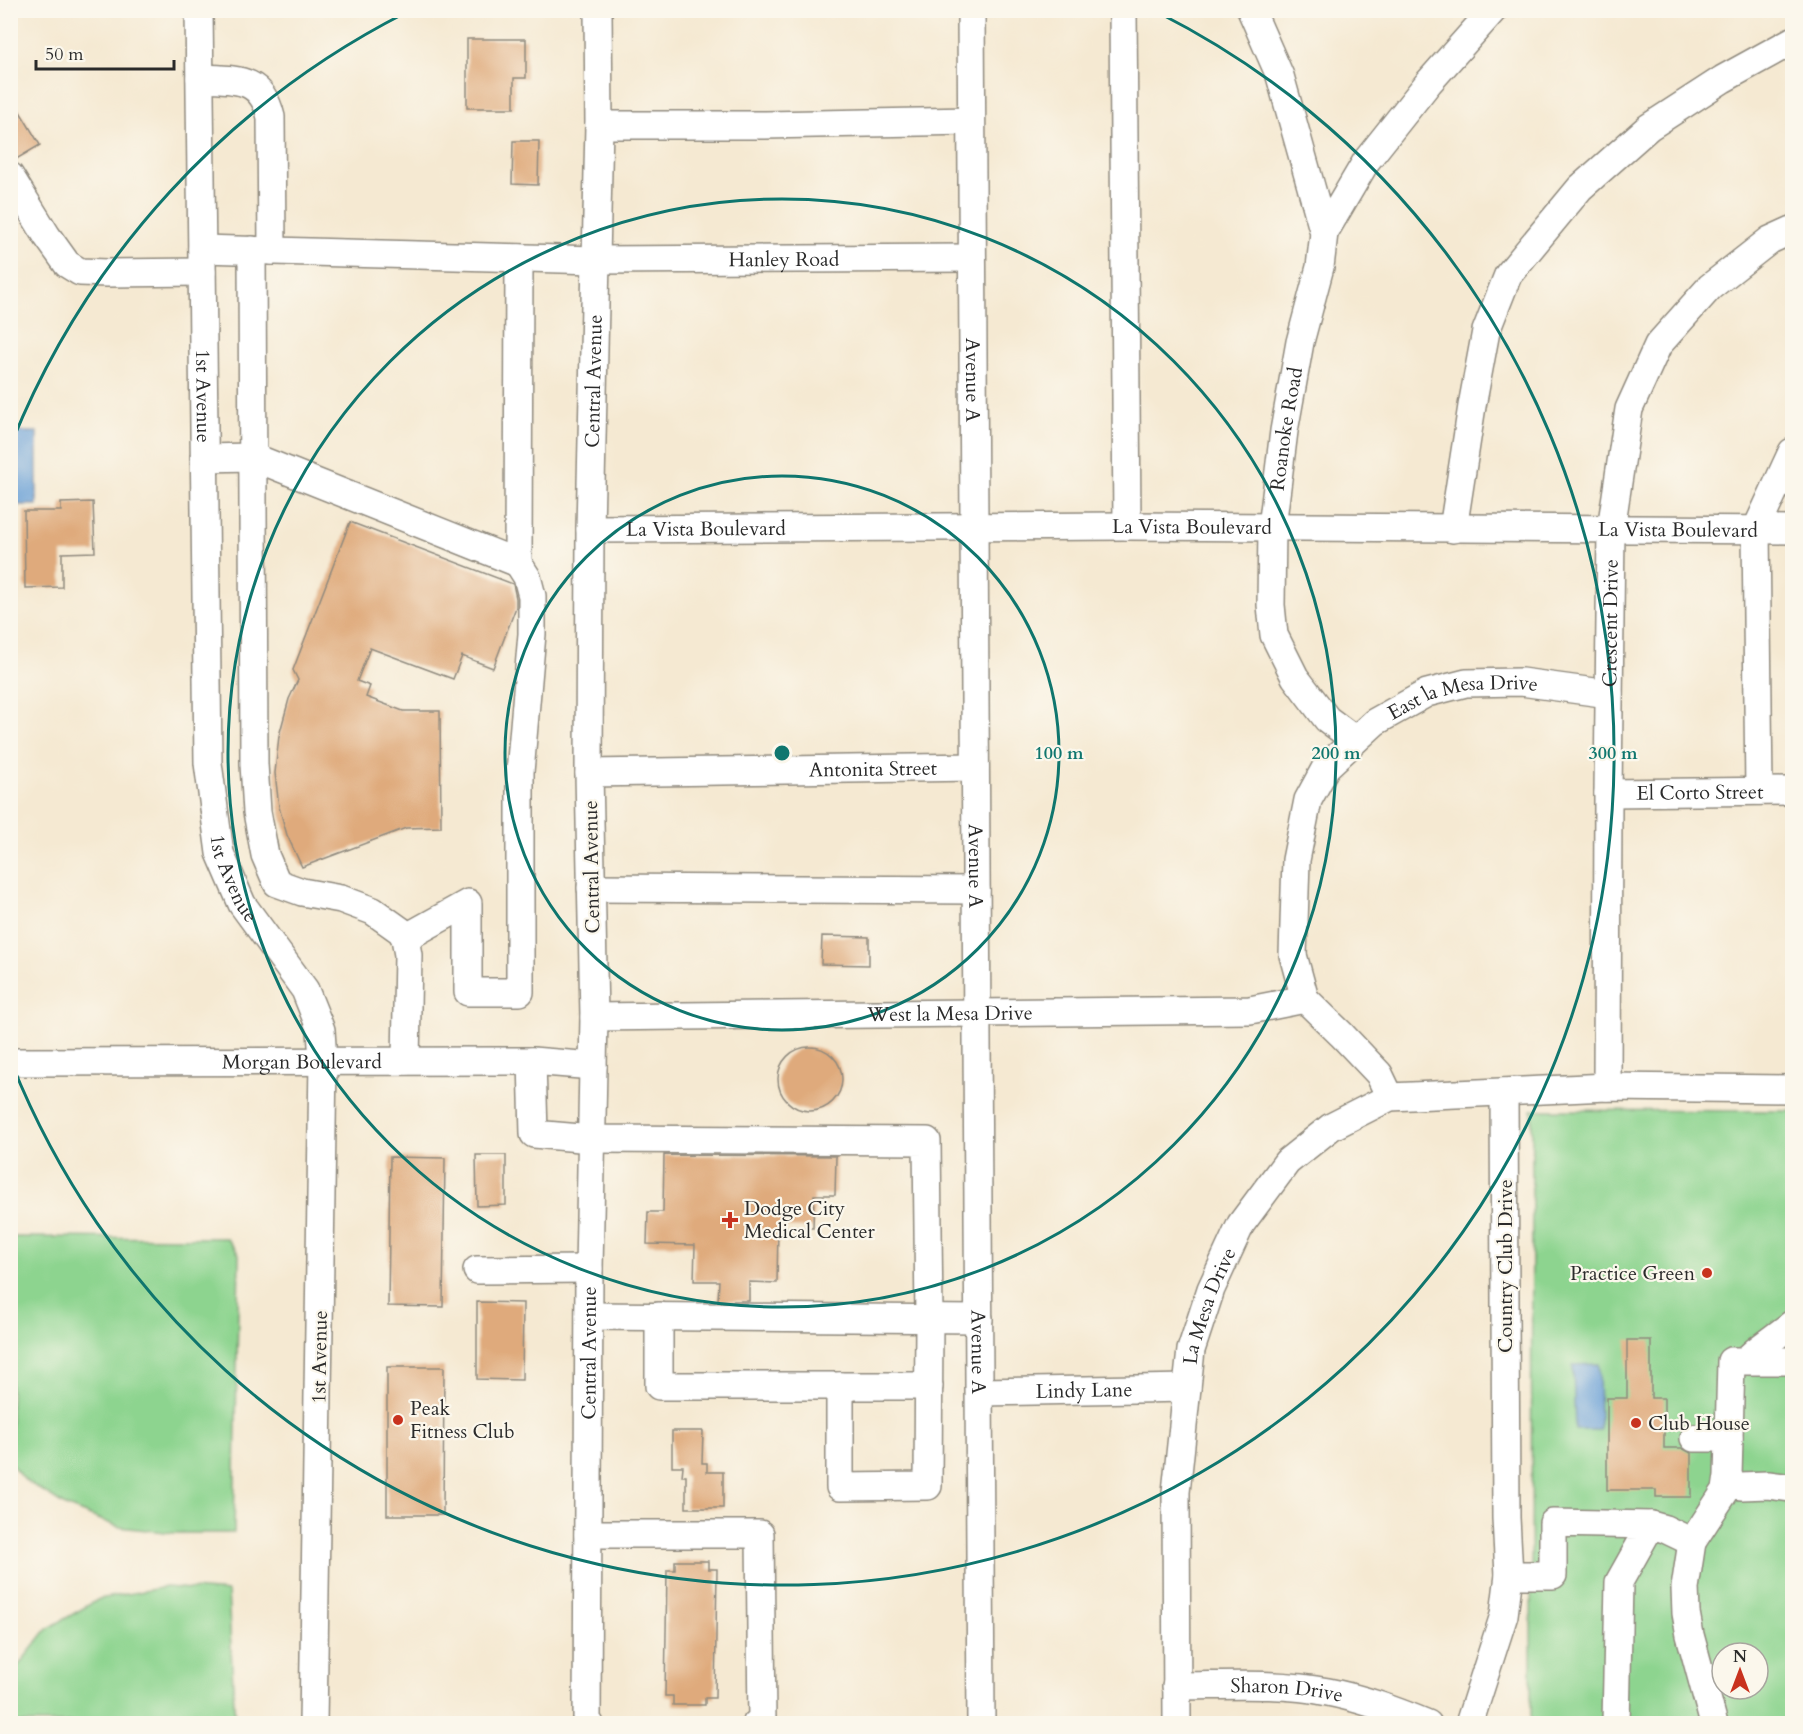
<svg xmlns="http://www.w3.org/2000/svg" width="1803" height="1734" viewBox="0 0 1803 1734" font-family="Cardo,serif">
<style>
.green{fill:#8dd48f;stroke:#5c805d;stroke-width:1.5;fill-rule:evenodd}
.water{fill:#679fd6;stroke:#496580;stroke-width:1.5}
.building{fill:#dfaa7b}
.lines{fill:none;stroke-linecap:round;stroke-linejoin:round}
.minor-casing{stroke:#908a7e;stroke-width:30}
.minor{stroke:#fff;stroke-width:27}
.ring{fill:none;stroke:#0f766e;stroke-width:3}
.poi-dot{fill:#c8321e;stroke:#fbf7ec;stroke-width:2}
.labels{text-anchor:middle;stroke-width:4.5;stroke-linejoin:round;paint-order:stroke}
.street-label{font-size:20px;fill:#2b2b2b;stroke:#fbf7ec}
.poi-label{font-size:20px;fill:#2b2b2b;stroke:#fbf7ec;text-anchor:start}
.centre{fill:#0f766e;stroke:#fbf7ec;stroke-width:3}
.ring-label{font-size:18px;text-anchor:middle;font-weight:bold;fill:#0f766e;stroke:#fbf7ec;stroke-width:4.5;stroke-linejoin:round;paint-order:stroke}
</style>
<rect width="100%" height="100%" fill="#fbf7ec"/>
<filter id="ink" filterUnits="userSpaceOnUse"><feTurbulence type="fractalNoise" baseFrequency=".0167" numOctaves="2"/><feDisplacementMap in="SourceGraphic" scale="12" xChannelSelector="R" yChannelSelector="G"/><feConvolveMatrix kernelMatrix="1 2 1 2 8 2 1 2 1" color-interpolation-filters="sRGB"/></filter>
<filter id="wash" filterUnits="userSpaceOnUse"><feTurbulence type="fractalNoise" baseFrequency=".008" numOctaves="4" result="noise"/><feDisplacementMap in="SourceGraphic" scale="24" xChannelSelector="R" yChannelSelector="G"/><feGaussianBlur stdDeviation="1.35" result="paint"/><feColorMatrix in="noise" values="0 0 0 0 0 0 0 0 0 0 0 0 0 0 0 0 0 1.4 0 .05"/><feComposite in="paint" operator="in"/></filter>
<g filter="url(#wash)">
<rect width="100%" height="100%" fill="#f5e9d2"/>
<path class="green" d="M 1532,1110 L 1792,1111 L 1792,1723 L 1531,1724 ZM 1722,1653 L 1758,1653 L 1758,1689 L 1722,1689 Z
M 11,1237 L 226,1238 L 239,1254 L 234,1533 L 174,1533 L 119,1527 L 65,1506 L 25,1480 L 11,1464 Z
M 166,1587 L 228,1592 L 235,1723 L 11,1723 L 11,1675 L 47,1629 L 99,1599 Z"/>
<path class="water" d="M 11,432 L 37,432 L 37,505 L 11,505 Z
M 1599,1364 L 1600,1430 L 1575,1430 L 1573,1365 Z"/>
<g id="blocks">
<path class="building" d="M 467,39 L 526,39 L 526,78 L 514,78 L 514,108 L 467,108 Z
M 10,95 L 40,145 L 13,161 L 10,160 Z
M 513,141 L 539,141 L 538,185 L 512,184 Z
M 93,502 L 95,552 L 62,553 L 62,587 L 25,588 L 24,511 L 61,511 L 61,503 Z
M 350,522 L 513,584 L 516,598 L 516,607 L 493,668 L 462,656 L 453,679 L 370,648 L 357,681 L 370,686 L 366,697 L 403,711 L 440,711 L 441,827 L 406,828 L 302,867 L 287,835 L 279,807 L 275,773 L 279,736 L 289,699 L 298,680 L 293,670 Z
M 822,936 L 869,937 L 869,965 L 821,964 Z
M778 1079a32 32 0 1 1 64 0a32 32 0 1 1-64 0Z
M 476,1155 L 506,1155 L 506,1205 L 477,1206 Z
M 664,1155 L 836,1156 L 835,1195 L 814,1195 L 813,1228 L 778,1227 L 777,1283 L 749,1282 L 749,1301 L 718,1301 L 719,1281 L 694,1281 L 695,1245 L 647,1244 L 648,1212 L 663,1212 Z
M 390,1157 L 445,1158 L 443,1307 L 388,1306 Z
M 477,1302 L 523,1303 L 522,1380 L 477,1379 Z
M 1627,1340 L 1651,1340 L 1651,1398 L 1664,1398 L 1664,1448 L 1682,1448 L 1691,1453 L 1691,1497 L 1656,1497 L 1656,1490 L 1607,1490 L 1607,1398 L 1627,1398 Z
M 387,1367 L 444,1367 L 443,1515 L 387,1515 Z
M 672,1431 L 703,1431 L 702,1463 L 707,1463 L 707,1472 L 723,1472 L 723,1508 L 686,1508 L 686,1476 L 682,1476 L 683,1466 L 672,1466 Z
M 675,1561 L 708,1561 L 708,1569 L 717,1569 L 715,1698 L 705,1698 L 705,1705 L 673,1705 L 673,1696 L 665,1696 L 667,1570 L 675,1570 Z"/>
</g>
</g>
<g filter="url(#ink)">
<use href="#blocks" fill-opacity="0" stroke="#908a7e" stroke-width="1.5"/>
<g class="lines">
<g class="minor-casing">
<g id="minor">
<path id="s1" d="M 199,10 L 208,763 L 220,853 L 242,904 L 305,990 L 321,1030 L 323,1061 L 313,1724"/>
<path id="s2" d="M 971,10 L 981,1724"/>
<path d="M 1123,10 L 1127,526"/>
<path d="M 1251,10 L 1280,76 L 1324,233"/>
<path d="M 200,78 C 236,80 261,76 271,117 L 272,251"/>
<path d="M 599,125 L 765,125 L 971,121"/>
<path d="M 10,176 L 47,236 L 67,264 L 80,272 L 107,273 L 202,272"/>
<path id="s3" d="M 202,249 L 595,260 L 972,258"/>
<path d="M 252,250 L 254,764 L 257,812 L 265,855 L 277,883 L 302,892 L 341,899 L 373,911 L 401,931 L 405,938 L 408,955 L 406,1061"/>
<path d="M 204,458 L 253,457 L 518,563 L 519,258"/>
<path id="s4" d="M 590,529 L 1127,526 L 1792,530"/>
<path d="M 1453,529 L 1472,406 L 1486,331 L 1508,275 L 1580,188 L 1649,127 L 1723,79 L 1792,41"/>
<path id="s5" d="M 1355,740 L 1327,719 L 1295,677 L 1274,635 L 1271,605 L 1272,527 L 1284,431 L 1300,342 L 1320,267 L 1324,233 L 1367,160 L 1429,82 L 1493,10"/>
<path id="s6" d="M 589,773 L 975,767"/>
<path d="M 1759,791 L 1756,530 L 1792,452"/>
<path id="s7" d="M 1608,793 L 1792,791"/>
<path d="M 591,888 L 976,890"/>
<path d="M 405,938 L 468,903 L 468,992 L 520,992 L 520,772 L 532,634 L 532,596 L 527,577 L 518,563"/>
<path id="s8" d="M 1305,999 L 1293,955 L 1296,860 L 1308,800 L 1326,767 L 1375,722 L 1427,693 L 1466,683 L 1521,682 L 1609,694"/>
<path d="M 1305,999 L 1342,1035 L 1379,1074 L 1390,1097"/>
<path id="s9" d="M 594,1017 L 1250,1010 L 1305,999"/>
<path d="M 532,1061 L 534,1134 L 592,1139 L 927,1141 L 929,1319 L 928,1486 L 840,1487 L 840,1386 L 659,1386 L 659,1316"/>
<path id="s10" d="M 10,1062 L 532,1061 L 593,1066"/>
<path id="s11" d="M 1607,1087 L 1608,793 L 1611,529 L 1629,409 L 1658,345 L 1710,287 L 1770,240 L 1792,230"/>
<path d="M 477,1270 L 589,1269"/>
<path d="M 589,1316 L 979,1319"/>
<path d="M 1746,1360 L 1756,1351 L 1792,1324"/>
<path d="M 840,1386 L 929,1386"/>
<path id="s12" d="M 980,1392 L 1187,1388"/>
<path d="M 1694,1438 L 1729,1438"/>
<path d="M 1728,1484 L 1741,1486 L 1768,1485 L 1792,1488"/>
<path d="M 1651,1525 L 1665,1529 L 1692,1542 L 1726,1490 L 1728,1476 L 1731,1361 L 1792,1361"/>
<path d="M 588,1534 L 760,1534 L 762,1723 L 756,1724"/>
<path d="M 1692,1542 L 1685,1588 L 1686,1613 L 1690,1635 L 1714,1724"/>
<path d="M 1509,1575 L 1553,1575 L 1553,1523 L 1651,1525 L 1619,1582 L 1616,1724"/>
<path id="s13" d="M 1176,1686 C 1226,1686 1278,1682 1328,1692 C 1364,1699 1394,1710 1428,1724"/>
<path id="s14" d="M 590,1724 L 587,1724 L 589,1269 L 594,1017 L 589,773 L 590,529 L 599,125 L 598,10"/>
<path id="s15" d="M 1177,1724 L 1176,1492 L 1191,1350 L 1211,1289 L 1241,1224 L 1287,1162 L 1331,1127 L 1390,1097 L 1607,1087 L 1792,1089"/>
<path d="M 1469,1724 L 1504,1615 L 1509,1575 L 1506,1518 L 1504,1092"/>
</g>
</g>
<use href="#minor" class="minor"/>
</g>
</g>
<g class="ring">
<circle cx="782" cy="753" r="277"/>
<circle cx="782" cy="753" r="554"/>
<path d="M12 442A831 831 0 0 1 405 13M1159 13A831 831 0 1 1 12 1064"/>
</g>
<g class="poi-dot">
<path d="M727 1211h6v6h6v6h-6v6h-6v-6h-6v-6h6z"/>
<circle cx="1707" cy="1273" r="6"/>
<circle cx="398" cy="1420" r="6"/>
<circle cx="1636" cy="1423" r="6"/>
</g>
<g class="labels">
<g class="street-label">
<text dy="7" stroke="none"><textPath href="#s3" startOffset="582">Hanley Road</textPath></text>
<text dy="7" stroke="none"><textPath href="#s14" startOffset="1346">Central Avenue</textPath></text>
<text dy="7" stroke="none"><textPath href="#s2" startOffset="370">Avenue A</textPath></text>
<text dy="7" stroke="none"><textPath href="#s1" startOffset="386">1st Avenue</textPath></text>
<text dy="7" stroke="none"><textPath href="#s5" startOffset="342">Roanoke Road</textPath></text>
<text dy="7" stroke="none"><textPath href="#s4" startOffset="602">La Vista Boulevard</textPath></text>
<text dy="7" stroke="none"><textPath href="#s4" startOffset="116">La Vista Boulevard</textPath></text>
<text dy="7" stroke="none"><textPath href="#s4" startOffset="1088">La Vista Boulevard</textPath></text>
<text dy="7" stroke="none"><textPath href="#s11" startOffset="464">Crescent Drive</textPath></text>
<text dy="7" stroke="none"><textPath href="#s8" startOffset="400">East la Mesa Drive</textPath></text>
<text dy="7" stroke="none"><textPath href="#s6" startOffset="284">Antonita Street</textPath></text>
<text dy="7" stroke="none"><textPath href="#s7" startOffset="92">El Corto Street</textPath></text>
<text transform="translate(591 867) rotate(-91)" y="7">Central Avenue</text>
<text dy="7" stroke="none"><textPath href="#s2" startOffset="856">Avenue A</textPath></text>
<text dy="7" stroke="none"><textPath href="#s1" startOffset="872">1st Avenue</textPath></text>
<text dy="7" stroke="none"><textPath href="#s9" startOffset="356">West la Mesa Drive</textPath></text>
<text dy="7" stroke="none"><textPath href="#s10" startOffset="292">Morgan Boulevard</textPath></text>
<text transform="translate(1505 1266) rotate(-90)" y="7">Country Club Drive</text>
<text dy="7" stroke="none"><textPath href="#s15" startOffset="422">La Mesa Drive</textPath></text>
<text dy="7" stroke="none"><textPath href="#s14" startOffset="374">Central Avenue</textPath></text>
<text dy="7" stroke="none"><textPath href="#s2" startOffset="1342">Avenue A</textPath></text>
<text transform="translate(319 1357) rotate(-89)" y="7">1st Avenue</text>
<text dy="7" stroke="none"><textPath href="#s12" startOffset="104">Lindy Lane</textPath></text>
<text dy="7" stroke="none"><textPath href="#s13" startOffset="111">Sharon Drive</textPath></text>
</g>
<g class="poi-label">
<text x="744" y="1215">Dodge City<tspan x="744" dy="23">Medical Center</tspan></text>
<text x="1695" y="1280" text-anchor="end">Practice Green</text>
<text x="410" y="1415">Peak<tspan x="410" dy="23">Fitness Club</tspan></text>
<text x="1648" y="1430">Club House</text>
</g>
</g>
<circle cx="782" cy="753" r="9" class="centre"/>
<g class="ring-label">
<text x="1059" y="759">100 m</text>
<text x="1336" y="759">200 m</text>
<text x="1613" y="759">300 m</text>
</g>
<rect width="1803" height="1734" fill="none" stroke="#fbf7ec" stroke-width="36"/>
<g transform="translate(1740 1671)"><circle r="28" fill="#fbf7ec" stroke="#a8a59f" stroke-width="1.5"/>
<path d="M0-4.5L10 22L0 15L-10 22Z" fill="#c8321e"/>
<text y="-9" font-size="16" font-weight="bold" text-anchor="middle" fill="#2b2b2b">N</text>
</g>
<path d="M36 60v9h138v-9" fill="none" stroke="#2b2b2b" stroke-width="3"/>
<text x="45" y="60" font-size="18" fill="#2b2b2b" stroke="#fbf7ec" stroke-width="4.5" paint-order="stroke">50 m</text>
</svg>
